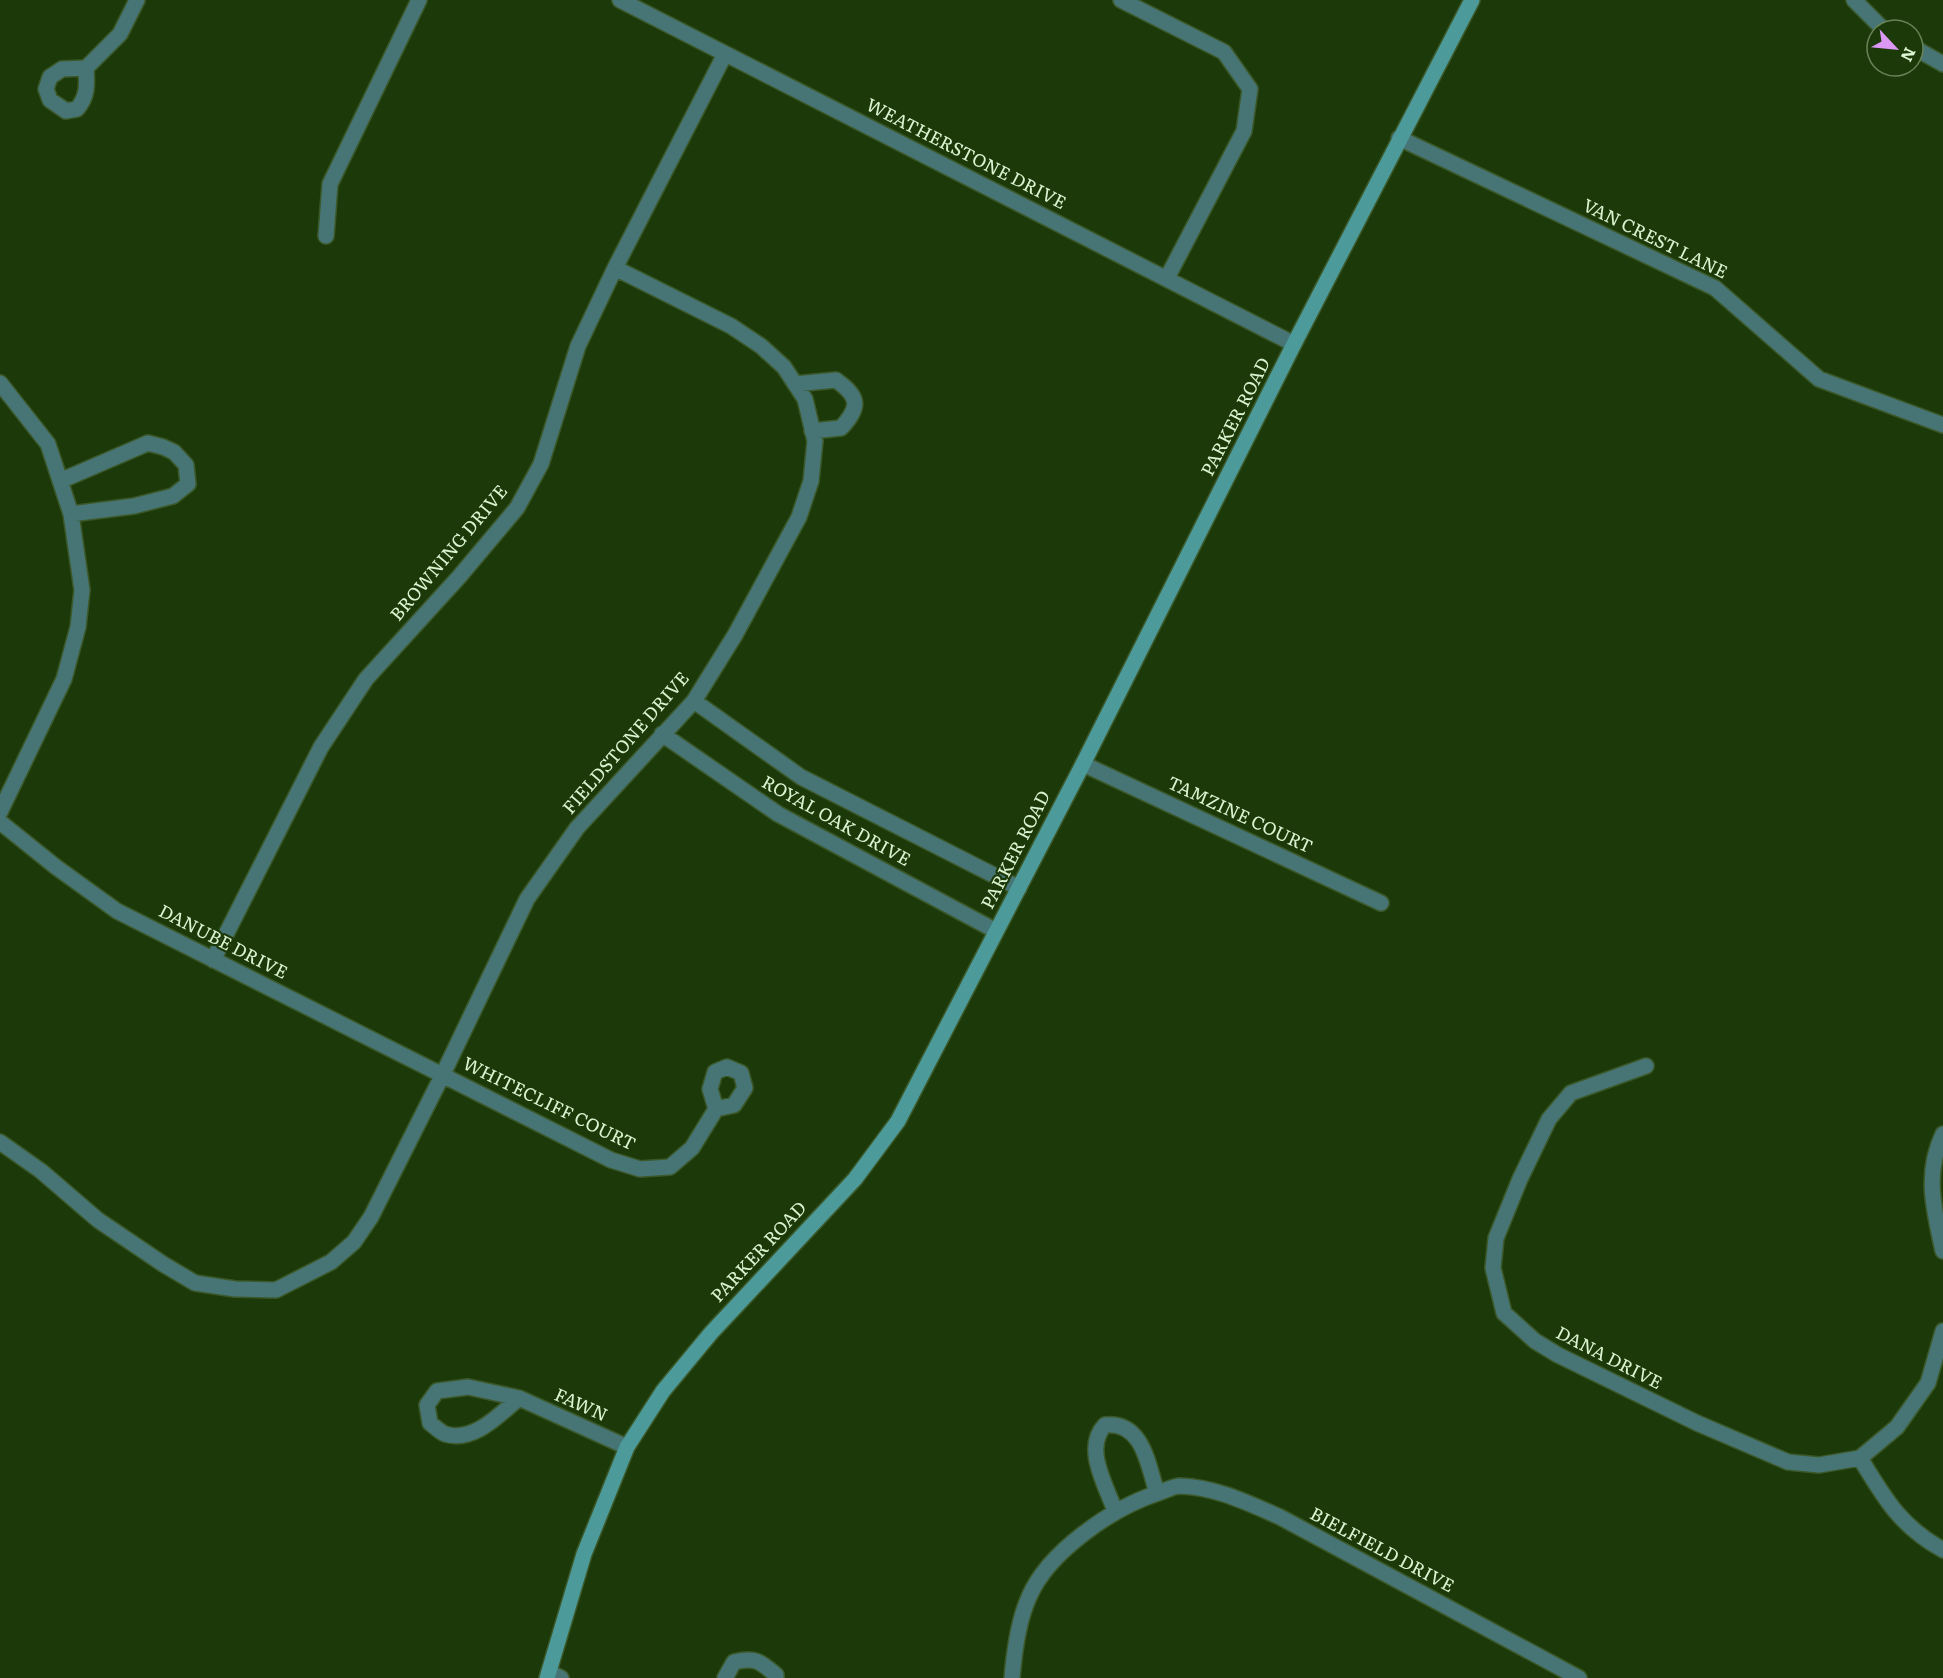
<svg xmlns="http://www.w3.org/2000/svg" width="1943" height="1678" viewBox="0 0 1943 1678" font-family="Literata,serif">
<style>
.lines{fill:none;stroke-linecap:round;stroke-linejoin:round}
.minor-casing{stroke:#3b5829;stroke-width:18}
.secondary-casing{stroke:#3b5829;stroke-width:18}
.minor{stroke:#477474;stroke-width:15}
.secondary{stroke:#4d9a9a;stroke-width:15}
.labels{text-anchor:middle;stroke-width:4.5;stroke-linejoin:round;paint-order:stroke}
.street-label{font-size:18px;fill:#dcf3d1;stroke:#1c3a09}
</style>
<rect width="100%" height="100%" fill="#1c3a09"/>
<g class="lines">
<g class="minor-casing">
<path id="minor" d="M 620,0 L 1294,344
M 1121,0 L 1224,52 L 1250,89 L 1244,131 L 1167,278
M 1854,0 L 1884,30
M 1913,47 L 1943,64
M 86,68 L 62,69 L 50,77 L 46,89 L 50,100 L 66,111 L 77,109 C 88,96 87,85 86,68 L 120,34 L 137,0
M 1399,138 L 1715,288 L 1819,379 L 1943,425
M 326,236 L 330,184 L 419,0
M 0,383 L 48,444 L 71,514 L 82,590 L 78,627 L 64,679 L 0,812
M 795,384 L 836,380 C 859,397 861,406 841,428 L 812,431
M 60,481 L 148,443 L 163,447 L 174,452 L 186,465 L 188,484 L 173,496 L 134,506 L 71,514
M 694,701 L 801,777 L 1019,888
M 662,734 L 778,814 L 996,931
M 1083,764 L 1381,903
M 0,822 L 56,867 L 117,911 L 611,1160 L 640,1169 L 670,1167 L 692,1148 L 716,1109 L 734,1105 L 745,1088 L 741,1073 L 727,1067 L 715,1072 L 710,1089 L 716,1109
M 213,960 L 321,747 L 366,679 L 459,577 L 517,508 L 541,464 L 578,346 L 615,268 L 725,54
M 1646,1066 L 1571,1093 L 1549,1119 L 1520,1179 L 1496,1238 L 1493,1268 L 1504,1313 L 1535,1341 L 1558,1355 L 1697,1423 L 1788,1462 L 1819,1465 L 1860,1458 L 1897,1427 L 1928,1383 L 1943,1331
M 1943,1134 C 1924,1174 1934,1210 1943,1251
M 0,1142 L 41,1171 L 98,1220 L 163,1264 L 195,1283 L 235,1289 L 276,1290 L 331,1262 L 354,1242 L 371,1217 L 443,1074 L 527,899 L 577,828 L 694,701 L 735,635 L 799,517 L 811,481 L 815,441 L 805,399 L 784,367 L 761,346 L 731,326 L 615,268
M 519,1398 C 500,1414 474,1443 445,1434 C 440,1432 434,1426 430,1423 L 427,1405 L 437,1391 L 468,1387 L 519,1398 L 627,1447
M 1860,1458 C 1885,1499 1900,1526 1943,1550
M 1115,1511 C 1106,1485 1083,1448 1105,1425 C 1143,1421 1148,1465 1157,1493
M 549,1672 L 561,1678
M 725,1678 L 734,1662 C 755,1657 760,1661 776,1675 L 776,1678
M 1012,1678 C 1014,1654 1019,1619 1029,1597 C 1048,1552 1112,1508 1158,1493 C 1165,1491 1173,1486 1180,1486 C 1216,1487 1248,1503 1280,1517 L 1579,1678"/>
</g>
<g class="secondary-casing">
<path id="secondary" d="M 547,1678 L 584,1554 L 627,1447 L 663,1391 L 711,1333 L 855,1179 L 898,1121 L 1083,764 L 1294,344 L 1472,0"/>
</g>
<use href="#minor" class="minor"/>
<use href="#secondary" class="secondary"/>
</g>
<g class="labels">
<g class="street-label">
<text transform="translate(966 154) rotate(27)" y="6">WEATHERSTONE DRIVE</text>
<text transform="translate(1655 239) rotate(26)" y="6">VAN CREST LANE</text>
<text transform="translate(1236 417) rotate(-63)" y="6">PARKER ROAD</text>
<text transform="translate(449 553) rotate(-50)" y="6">BROWNING DRIVE</text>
<text transform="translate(626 743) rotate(-49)" y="6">FIELDSTONE DRIVE</text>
<text transform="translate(1240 815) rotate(25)" y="6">TAMZINE COURT</text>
<text transform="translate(836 821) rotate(29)" y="6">ROYAL OAK DRIVE</text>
<text transform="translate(1016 850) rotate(-63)" y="6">PARKER ROAD</text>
<text transform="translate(223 942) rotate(27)" y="6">DANUBE DRIVE</text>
<text transform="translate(549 1104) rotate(26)" y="6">WHITECLIFF COURT</text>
<text transform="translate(759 1252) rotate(-47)" y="6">PARKER ROAD</text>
<text transform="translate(1609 1358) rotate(27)" y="6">DANA DRIVE</text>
<text transform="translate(581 1405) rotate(24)" y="6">FAWN</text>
<text transform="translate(1382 1550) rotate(28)" y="6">BIELFIELD DRIVE</text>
</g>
</g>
<g transform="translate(1895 48) rotate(116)"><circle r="28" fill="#1c3a09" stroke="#698459" stroke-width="1.5"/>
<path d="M0-4.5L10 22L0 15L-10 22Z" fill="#db99f5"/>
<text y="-9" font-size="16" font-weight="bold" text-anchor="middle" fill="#dcf3d1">N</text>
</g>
</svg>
